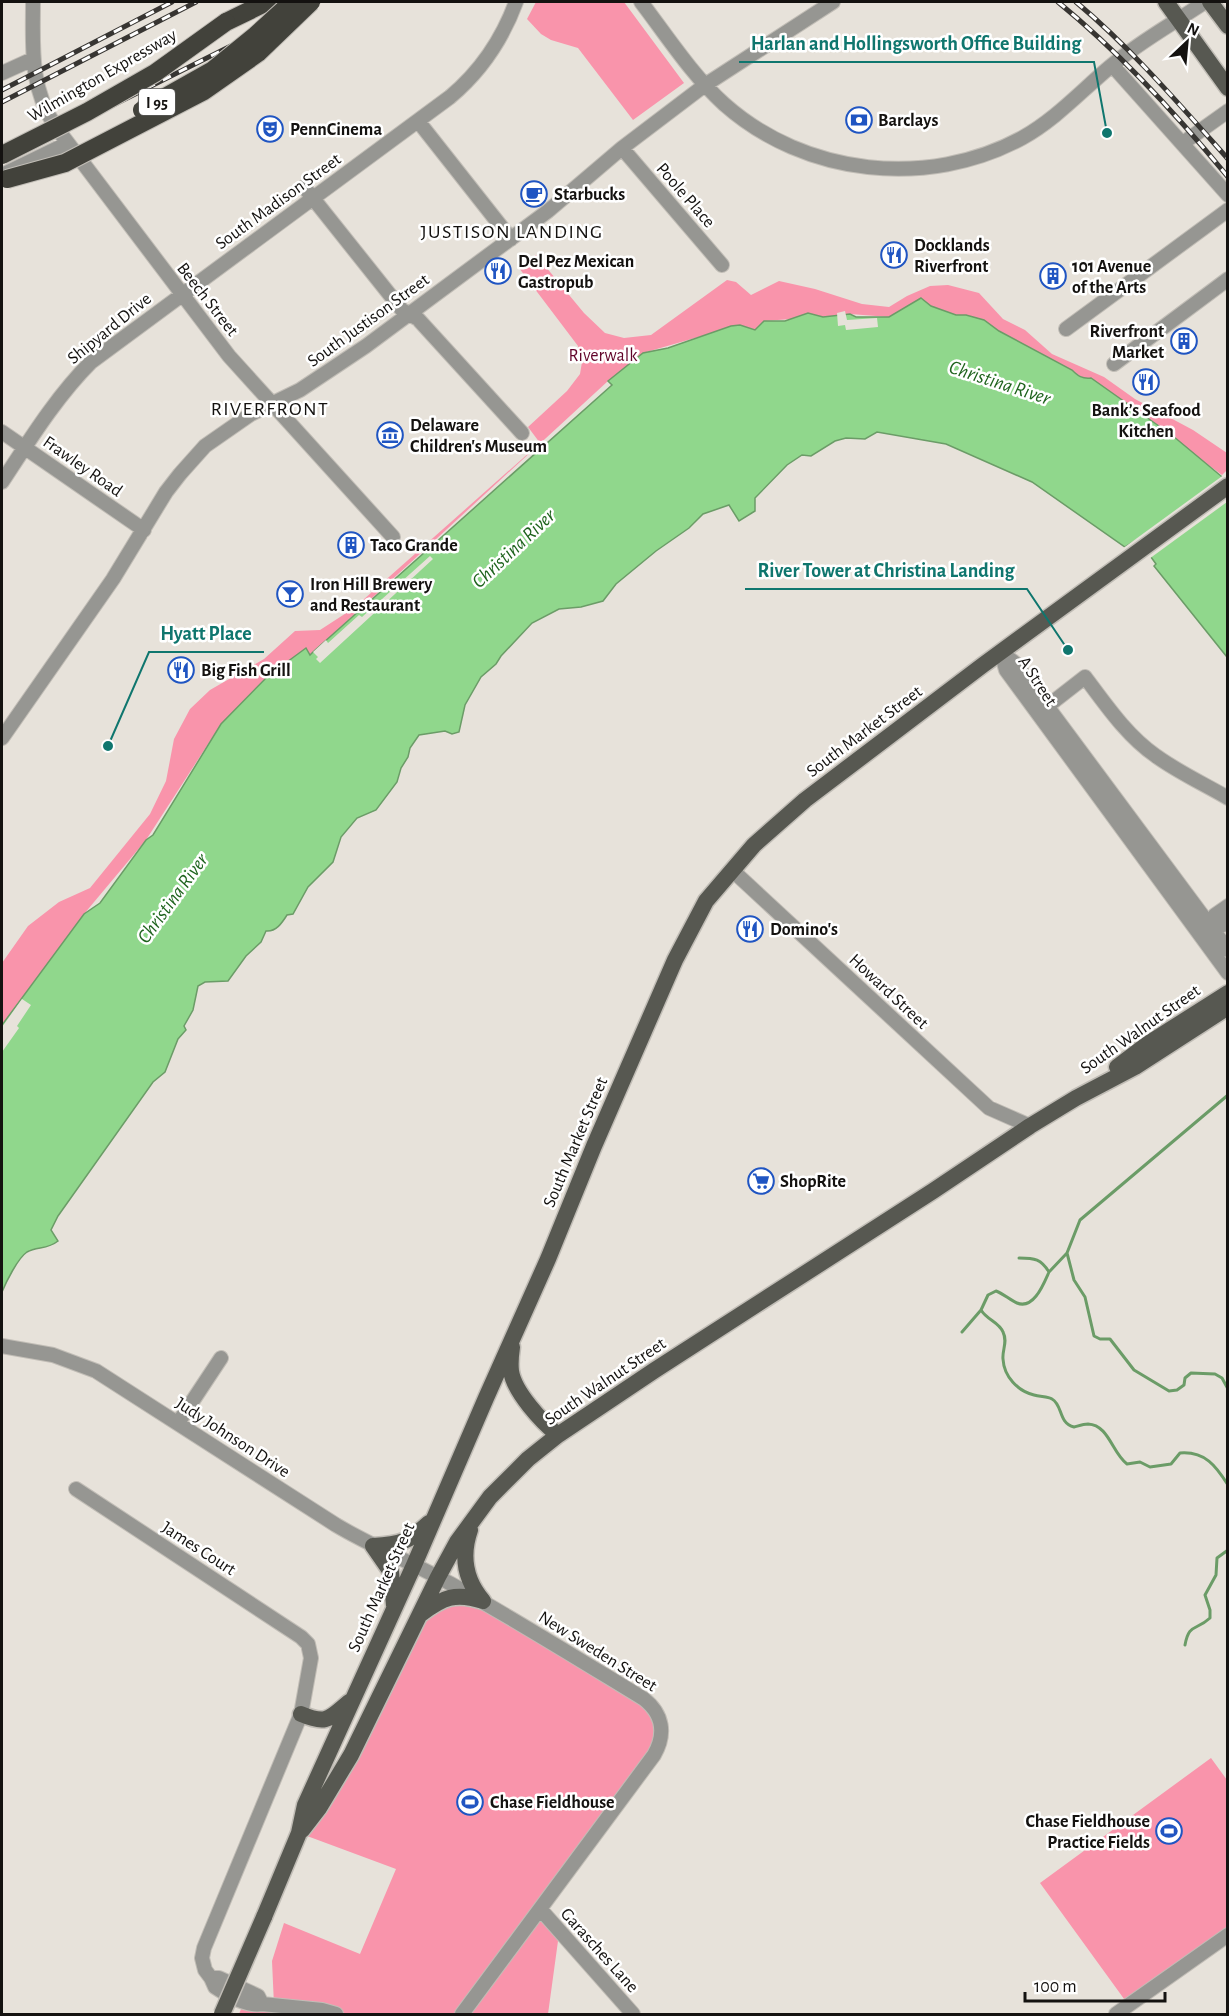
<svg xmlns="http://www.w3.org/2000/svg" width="1229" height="2016" viewBox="0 0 1229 2016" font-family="'Alegreya Sans',sans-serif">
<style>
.green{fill:#f994ab}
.water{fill:#90d78c;stroke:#6b9c67;stroke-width:1.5}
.pier{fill:#e7e2da}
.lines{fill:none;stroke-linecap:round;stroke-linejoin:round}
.stream{stroke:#6b9c67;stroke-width:3}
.minor-casing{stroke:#c1bdb6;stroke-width:16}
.major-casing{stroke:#c1bdb6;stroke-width:19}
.highway-casing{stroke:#c1bdb6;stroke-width:20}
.minor{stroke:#969692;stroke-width:14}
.major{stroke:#575851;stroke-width:16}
.highway{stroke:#42423b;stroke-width:18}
.rail-casing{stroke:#373532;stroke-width:5}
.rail{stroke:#fff;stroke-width:3;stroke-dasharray:9;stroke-linecap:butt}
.major-bridge-casing{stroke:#c1bdb6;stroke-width:19;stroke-linecap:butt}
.highway-bridge-casing{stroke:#c1bdb6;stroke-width:20;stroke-linecap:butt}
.major-bridge{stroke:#575851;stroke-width:16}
.highway-bridge{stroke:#42423b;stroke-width:18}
.labels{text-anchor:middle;stroke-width:5;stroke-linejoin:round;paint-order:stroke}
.shield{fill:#fff;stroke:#5a5958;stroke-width:1.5}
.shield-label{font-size:16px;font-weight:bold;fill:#141210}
.street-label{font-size:18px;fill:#141210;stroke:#fff}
.poi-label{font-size:18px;font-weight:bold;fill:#141210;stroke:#fff;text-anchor:start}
.park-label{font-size:18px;fill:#62042a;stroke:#fff}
.neighbourhood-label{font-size:20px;letter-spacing:1.5px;fill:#141210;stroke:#fff}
.water-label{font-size:20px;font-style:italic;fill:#1e631d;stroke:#fff}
.leader{fill:none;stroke:#0f766e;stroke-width:2}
.callout-dot{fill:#0f766e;stroke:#fff;stroke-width:2}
.callout-label{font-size:20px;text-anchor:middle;font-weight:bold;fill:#0f766e;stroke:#fff;stroke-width:5;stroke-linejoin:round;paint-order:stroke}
</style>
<rect width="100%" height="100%" fill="#e7e2da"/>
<path class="green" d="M 536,2 L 624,2 L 684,83 L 633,120 L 578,48 L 551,40 L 541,34 L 527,19 Z
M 536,255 L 584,313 L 605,333 L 624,338 L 651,335 L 727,280 L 736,282 L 751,295 L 779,281 L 815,289 L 862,304 L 889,307 L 907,296 L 930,286 L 948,285 L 979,293 L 1003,319 L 1025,330 L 1052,354 L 1104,377 L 1135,399 L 1193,430 L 1227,453 L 1227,470 L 1222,475 L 1181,445 L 1173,436 L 1091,378 L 1084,379 L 1072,370 L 999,331 L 984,320 L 966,315 L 956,315 L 931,306 L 921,299 L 889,317 L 850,314 L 823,317 L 808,313 L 791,319 L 764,321 L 755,330 L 740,325 L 643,353 L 608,381 L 310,655 L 306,648 L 268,676 L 221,724 L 146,840 L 84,914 L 2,1025 L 2,963 L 28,926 L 59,902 L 90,888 L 150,814 L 166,781 L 174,739 L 190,709 L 210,690 L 264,659 L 295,631 L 320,630 L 354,608 L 540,443 L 528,427 L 567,391 L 580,374 L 582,362 L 578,346 L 519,268 Z
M 459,1596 L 644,1699 L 662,1733 L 541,1910 L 558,1941 L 548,2014 L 239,2014 L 244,2002 L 274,2005 L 272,1961 L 284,1923 L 360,1954 L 396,1869 L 299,1833 L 420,1615 Z
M 1211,1758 L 1227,1780 L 1227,1929 L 1127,2003 L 1040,1883 Z"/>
<path class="water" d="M 921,298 L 931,306 L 956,315 L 966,315 L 984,320 L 999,331 L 1072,370 C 1078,376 1082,379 1091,378 L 1173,436 L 1227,481 L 1227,657 L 1154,566 L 1156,564 L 1138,539 L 1125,547 L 1032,482 L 946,444 L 877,432 L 865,439 L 846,438 L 835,441 L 811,456 L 802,455 L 787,465 L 755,498 L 755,511 L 739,521 L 729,505 L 703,514 L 689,528 L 656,551 L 616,584 L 603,601 L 581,607 L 559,609 L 532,623 L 501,656 L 496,664 L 481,677 L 465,705 L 459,732 L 452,734 L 445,731 L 419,735 L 410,748 L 408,757 L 401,768 L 397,782 L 376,810 L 357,818 L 341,837 L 333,862 L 308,887 L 293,914 L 287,915 C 282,923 276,932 266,931 L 261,942 L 246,956 L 228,981 L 205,982 L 198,986 L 193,1010 L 184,1026 L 186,1030 L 178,1039 L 165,1072 L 153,1082 L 58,1216 L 51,1230 L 58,1241 C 47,1250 37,1246 27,1252 C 18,1258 6,1282 2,1292 L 2,1025 L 84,914 L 100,903 L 146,840 L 153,835 L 221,724 L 268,676 L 306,648 L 310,655 L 313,652 L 612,385 L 608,381 L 643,353 L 668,348 L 731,326 L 740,325 L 755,330 L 764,321 L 785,321 L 808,313 L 823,317 L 850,314 L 856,317 L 889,317 Z"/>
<path class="pier" d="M 845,311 L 847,320 L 877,318 L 878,327 L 846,330 L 845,325 L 838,326 L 837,313 Z
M 1225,474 L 1228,476 L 1227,502 L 1149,559 L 1137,543 L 1126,550 L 1122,549 Z
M 430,556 L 433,559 L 320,663 L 316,659 L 318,657 L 313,652 L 326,640 L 328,643 L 359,615 L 362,617 Z
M 22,999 L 31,1005 L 17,1026 L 19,1028 L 2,1052 L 2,1027 Z"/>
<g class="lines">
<path class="stream" d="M 1067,1253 L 1074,1280 L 1085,1297 L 1094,1336 L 1100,1339 L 1110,1339 L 1134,1370 L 1169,1391 L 1177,1390 L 1184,1385 L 1185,1378 L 1191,1373 L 1215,1374 L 1222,1378 L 1228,1389
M 1019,1258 C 1035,1258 1041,1259 1049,1272 L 1067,1253 L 1080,1220 L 1228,1095
M 981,1310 C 987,1320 999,1322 1003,1332 C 1008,1342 1002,1350 1003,1359 C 1004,1377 1018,1391 1034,1395 C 1040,1397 1048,1396 1052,1399 C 1063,1405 1058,1423 1074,1427 C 1078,1426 1083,1424 1088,1424 C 1109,1425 1112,1453 1127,1464 L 1140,1462 L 1150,1467 L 1171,1464 L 1180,1453 C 1205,1451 1216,1466 1228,1485
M 962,1332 L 981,1310 L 988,1295 L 996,1291 C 1004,1294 1010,1300 1017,1303 C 1034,1310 1044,1283 1049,1272
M 1185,1645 C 1189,1623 1196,1631 1210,1618 L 1210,1610 L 1205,1595 L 1216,1575 L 1217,1558 L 1228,1550"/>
<g class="minor-casing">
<path id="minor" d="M 33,2 C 33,46 29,86 55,126 L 229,356 L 393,537
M 641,2 C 667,36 692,75 724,104 C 805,176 928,189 1022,138 C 1056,119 1081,91 1111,66 C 1139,42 1174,23 1205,2
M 1112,65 L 1228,195
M 2,73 L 33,59
M 418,121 L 511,239
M 1183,143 L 1228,111
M 622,148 L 722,265
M 6,173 L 68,143
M 304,187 L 402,310 L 418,319 L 522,433
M 1066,329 L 1228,210
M 1114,364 L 1228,279
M 2,432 L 144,530
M 2,482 C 29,441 56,397 91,362 L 450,97 C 481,71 502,40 516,2
M 1001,652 L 1006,670 L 1228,973
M 1001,652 L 1015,663 L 1228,950
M 1040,712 L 1085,677 C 1106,705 1127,736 1156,756 C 1178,772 1204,784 1228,798
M 2,738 L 113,579 L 166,492 L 180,474 L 205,446 L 251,414 L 300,390 L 366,346 L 548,211 L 622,148 L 705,85 L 833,2
M 732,870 L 989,1108 L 1030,1126
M 1204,927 L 1223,925 L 1228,921
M 1210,927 L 1215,915 L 1228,906
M 2,1346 L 53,1355 L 96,1371 L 336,1525 C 373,1547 413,1563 451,1584 C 516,1620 580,1660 644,1699 C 663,1714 666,1734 654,1755 L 462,2014
M 178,1423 L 221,1358
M 76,1489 L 301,1637 L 308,1644 L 311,1658 L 301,1714 L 204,1948 L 202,1958 L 205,1970 L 211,1978 L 215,1987 C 227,1995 247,2007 262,2004 L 322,2010 L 336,2014
M 541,1910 L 633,2014
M 211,1978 L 219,1978 L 258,1996 L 262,2004
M 1116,2014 L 1228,1935"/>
</g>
<g class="major-casing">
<path id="major" d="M 1166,2 L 1228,88
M 1210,2 L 1228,26
M 1117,1067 L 1146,1045 L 1228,993
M 512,1347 C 511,1354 510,1363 511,1371 C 514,1392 542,1422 558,1435
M 470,1530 C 461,1556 465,1580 483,1601
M 373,1546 C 402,1544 408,1542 429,1523
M 373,1546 L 391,1572 L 394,1605
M 421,1614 C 443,1597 456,1592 483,1601
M 301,1714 C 327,1725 329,1719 349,1702
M 302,1830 L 319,1808 L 351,1755 L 438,1577 L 457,1542 L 490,1497 L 528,1459 L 558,1435 L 655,1370 L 933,1191 L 1030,1126 L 1076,1098 L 1135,1067 L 1228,1007
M 264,1917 L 299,1833 L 305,1805 L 414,1565 L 486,1398 L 548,1259 L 594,1146 L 675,960 L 706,901 L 754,845 L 805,800 L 983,665 L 1228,486"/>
</g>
<g class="highway-casing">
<path id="highway" d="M 226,22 L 267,2"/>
</g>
<use href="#minor" class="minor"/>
<use href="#major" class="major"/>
<use href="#highway" class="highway"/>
<g class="rail-casing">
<path id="rail" d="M 1058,2 C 1119,52 1178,116 1228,177
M 1076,2 C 1131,48 1180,105 1228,159
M 2,90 L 172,2
M 2,102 L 196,2
M 2,161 L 318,2"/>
</g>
<use href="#rail" class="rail"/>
<g class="major-bridge-casing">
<path id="major-bridge" d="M 222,2014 L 264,1917"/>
</g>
<g class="highway-bridge-casing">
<path id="highway-bridge" d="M 142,110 L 213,70 L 256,35 L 292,2
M 2,155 L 87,112 L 155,73 L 226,22
M 7,179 L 65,163 L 204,91 L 258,53 L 311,2"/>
</g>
<use href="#major-bridge" class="major-bridge"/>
<use href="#highway-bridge" class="highway-bridge"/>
</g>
<defs>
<g id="bank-ring" transform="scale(1.35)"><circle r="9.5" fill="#fff" stroke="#2055c2" stroke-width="1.5"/><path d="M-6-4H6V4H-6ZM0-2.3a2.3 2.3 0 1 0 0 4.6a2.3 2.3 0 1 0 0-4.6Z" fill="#2055c2"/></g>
<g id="theatre-ring" transform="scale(1.35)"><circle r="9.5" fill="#fff" stroke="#2055c2" stroke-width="1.5"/><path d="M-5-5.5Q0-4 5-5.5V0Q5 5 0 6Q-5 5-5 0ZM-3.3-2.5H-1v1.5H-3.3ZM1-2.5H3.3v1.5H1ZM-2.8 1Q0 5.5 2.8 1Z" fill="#2055c2"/></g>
<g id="cafe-ring" transform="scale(1.35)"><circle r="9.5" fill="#fff" stroke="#2055c2" stroke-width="1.5"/><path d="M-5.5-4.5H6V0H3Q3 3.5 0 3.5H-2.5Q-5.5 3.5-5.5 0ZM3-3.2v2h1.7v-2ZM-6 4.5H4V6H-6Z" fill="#2055c2"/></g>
<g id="restaurant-ring" transform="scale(1.35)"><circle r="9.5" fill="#fff" stroke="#2055c2" stroke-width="1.5"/><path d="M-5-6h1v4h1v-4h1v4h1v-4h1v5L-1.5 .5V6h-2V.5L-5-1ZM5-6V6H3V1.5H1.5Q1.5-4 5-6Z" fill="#2055c2"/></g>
<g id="building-ring" transform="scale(1.35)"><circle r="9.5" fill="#fff" stroke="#2055c2" stroke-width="1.5"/><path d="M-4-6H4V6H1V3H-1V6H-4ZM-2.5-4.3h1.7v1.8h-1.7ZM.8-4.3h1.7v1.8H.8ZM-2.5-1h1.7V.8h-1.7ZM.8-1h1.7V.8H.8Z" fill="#2055c2"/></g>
<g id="museum-ring" transform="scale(1.35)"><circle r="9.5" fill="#fff" stroke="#2055c2" stroke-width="1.5"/><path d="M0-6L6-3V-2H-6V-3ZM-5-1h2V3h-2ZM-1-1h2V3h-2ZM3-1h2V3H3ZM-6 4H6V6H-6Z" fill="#2055c2"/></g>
<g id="bar-ring" transform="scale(1.35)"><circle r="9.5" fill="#fff" stroke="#2055c2" stroke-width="1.5"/><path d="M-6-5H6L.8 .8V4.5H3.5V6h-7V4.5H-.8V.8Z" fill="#2055c2"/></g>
<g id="supermarket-ring" transform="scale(1.35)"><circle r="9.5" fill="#fff" stroke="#2055c2" stroke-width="1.5"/><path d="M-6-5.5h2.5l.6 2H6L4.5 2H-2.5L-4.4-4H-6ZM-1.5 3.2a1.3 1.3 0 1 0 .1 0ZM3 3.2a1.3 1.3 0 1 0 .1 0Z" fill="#2055c2"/></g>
<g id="stadium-ring" transform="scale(1.35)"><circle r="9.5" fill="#fff" stroke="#2055c2" stroke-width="1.5"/><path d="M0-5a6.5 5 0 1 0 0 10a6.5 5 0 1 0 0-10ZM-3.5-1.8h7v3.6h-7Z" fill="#2055c2"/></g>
</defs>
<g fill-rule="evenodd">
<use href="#bank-ring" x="859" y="120"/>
<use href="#theatre-ring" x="270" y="129"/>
<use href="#cafe-ring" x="534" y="194"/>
<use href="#restaurant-ring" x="894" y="255"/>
<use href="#restaurant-ring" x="498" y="271"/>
<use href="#building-ring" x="1053" y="276"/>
<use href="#building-ring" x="1184" y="341"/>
<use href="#restaurant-ring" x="1146" y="382"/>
<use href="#museum-ring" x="390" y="435"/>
<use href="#building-ring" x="351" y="545"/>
<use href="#bar-ring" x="290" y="594"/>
<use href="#restaurant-ring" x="181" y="670"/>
<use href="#restaurant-ring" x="750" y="929"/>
<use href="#supermarket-ring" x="761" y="1181"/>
<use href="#stadium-ring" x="470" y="1802"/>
<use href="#stadium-ring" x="1169" y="1831"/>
</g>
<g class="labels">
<rect class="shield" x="139" y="89" width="36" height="26" rx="4.5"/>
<g class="shield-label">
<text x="157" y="108">I 95</text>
</g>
<g class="street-label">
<text transform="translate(102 75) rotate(-30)" y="6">Wilmington Expressway</text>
<text transform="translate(686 195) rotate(49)" y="6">Poole Place</text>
<text transform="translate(278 201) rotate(-36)" y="6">South Madison Street</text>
<text transform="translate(208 299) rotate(52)" y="6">Beech Street</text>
<text transform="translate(368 320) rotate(-36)" y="6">South Justison Street</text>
<text transform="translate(109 328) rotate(-39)" y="6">Shipyard Drive</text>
<text transform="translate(83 466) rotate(35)" y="6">Frawley Road</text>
<text transform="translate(1038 681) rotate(57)" y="6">A Street</text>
<text transform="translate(864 731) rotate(-37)" y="6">South Market Street</text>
<text transform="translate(889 991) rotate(43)" y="6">Howard Street</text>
<text transform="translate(1140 1029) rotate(-35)" y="6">South Walnut Street</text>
<text transform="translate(575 1142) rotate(-67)" y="6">South Market Street</text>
<text transform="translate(605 1381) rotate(-34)" y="6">South Walnut Street</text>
<text transform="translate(233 1437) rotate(33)" y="6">Judy Johnson Drive</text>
<text transform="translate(199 1548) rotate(33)" y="6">James Court</text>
<text transform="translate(381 1587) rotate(-66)" y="6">South Market Street</text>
<text transform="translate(598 1651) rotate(32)" y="6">New Sweden Street</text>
<text transform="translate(600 1950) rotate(48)" y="6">Garasches Lane</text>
</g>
<g class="poi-label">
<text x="878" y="126">Barclays</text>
<text x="290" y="135">PennCinema</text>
<text x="554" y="200">Starbucks</text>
<text x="914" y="251">Docklands<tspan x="914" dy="21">Riverfront</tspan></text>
<text x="518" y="267">Del Pez Mexican<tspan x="518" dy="21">Gastropub</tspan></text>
<text x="1072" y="272">101 Avenue<tspan x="1072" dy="21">of the Arts</tspan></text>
<text x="1164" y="337" text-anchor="end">Riverfront<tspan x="1164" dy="21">Market</tspan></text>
<text x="1146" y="416" text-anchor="middle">Bank’s Seafood<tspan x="1146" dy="21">Kitchen</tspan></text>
<text x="410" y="431">Delaware<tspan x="410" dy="21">Children's Museum</tspan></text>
<text x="370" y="551">Taco Grande</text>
<text x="310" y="590">Iron Hill Brewery<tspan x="310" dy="21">and Restaurant</tspan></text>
<text x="201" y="676">Big Fish Grill</text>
<text x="770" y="935">Domino's</text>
<text x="780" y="1187">ShopRite</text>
<text x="490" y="1808">Chase Fieldhouse</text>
<text x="1150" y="1827" text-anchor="end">Chase Fieldhouse<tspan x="1150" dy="21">Practice Fields</tspan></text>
</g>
<g class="park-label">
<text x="603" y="361">Riverwalk</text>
</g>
<g class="neighbourhood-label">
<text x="512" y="238">JUSTISON LANDING</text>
<text x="270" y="415">RIVERFRONT</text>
</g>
<g class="water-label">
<text transform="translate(1000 382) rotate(18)" y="7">Christina River</text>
<text transform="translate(513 548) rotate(-43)" y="7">Christina River</text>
<text transform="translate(172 898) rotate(-54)" y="7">Christina River</text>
</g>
</g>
<path class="leader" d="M1107 133L1094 62H739M1068 650L1027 589H745M108 746L149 652H264"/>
<g class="callout-dot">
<circle cx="1107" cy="133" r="6"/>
<circle cx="1068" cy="650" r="6"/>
<circle cx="108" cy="746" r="6"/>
</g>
<g class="callout-label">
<text x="916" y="50">Harlan and Hollingsworth Office Building</text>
<text x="886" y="577">River Tower at Christina Landing</text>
<text x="206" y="640">Hyatt Place</text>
</g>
<rect width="1229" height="2016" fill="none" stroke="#141210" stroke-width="6"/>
<g transform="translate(1187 42) rotate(26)" stroke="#ffffff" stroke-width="4.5" paint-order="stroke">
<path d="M0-4.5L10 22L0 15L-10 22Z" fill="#141210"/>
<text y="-9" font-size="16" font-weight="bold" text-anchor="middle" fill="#141210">N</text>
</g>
<path d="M1025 1992v9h140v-9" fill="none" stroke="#141210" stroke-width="3"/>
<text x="1034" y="1992" font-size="18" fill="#141210" stroke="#ffffff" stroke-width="4.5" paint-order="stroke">100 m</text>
</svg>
